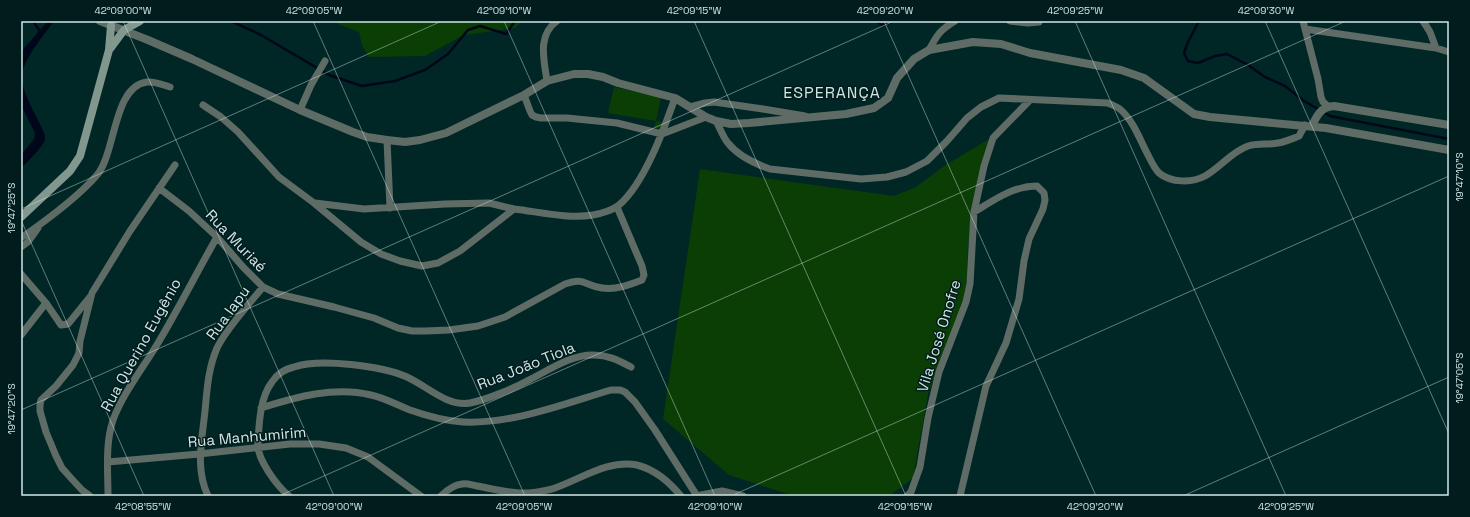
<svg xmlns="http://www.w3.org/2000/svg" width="1470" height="517" viewBox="0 0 1470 517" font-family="'Space Grotesk',sans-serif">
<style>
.green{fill:#0a3e05}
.water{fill:#00071a}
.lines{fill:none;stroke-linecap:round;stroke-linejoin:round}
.stream{stroke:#00071a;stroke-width:2.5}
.minor{stroke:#5f6c66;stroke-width:7}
.tertiary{stroke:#5f6c66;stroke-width:8}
.secondary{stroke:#82988e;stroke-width:8}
.ticks{fill:none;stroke:#d2e6e5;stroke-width:1;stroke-opacity:0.45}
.labels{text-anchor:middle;stroke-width:3;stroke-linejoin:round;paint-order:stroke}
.street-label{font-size:15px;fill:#d2e6e5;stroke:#011c1c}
.neighbourhood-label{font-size:16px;letter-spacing:1px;fill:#d2e6e5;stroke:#011c1c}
.neatline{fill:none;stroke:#d2e6e5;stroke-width:1.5}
.ticks-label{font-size:10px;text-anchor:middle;fill:#d2e6e5}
</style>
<rect width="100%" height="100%" fill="#002726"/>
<path class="green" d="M 334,21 L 522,21 L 515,28 L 464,35 L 425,56 L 369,57 L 362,45 L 359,32 L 338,24 Z
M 614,87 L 661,97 L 656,121 L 663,122 L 661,129 L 654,128 L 656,121 L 608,113 Z
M 991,138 L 979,180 L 968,246 L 966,296 L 928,394 L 913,478 L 889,496 L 794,496 L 729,475 L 663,419 L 700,169 L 894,196 L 916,187 L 944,166 Z"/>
<path class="water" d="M 48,21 L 54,21 C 44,35 25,57 22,74 C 19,94 48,131 45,140 C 43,146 27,163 21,168 L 21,155 L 34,139 L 35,133 L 21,105 L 21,56 L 24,48 Z"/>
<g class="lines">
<path class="stream" d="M 33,21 L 41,33
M 231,21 L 261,35 L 329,75 L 362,86 L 395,81 L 425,70 L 448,54 L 468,30 L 480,26 L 506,34 L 515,21
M 876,21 L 882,25 L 895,21
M 1199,21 L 1188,42 L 1184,53 L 1188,61 L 1198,63 L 1215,56 L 1227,54 L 1248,65 L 1265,77 L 1285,86 L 1304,101 L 1330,116 L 1449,139"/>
<path class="minor" d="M 1010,21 L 1028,23 L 1039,22
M 1303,21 L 1318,79 L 1321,97 L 1323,102 L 1328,106
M 1423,21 L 1430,32 L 1436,48
M 1305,29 L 1436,48 L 1449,52
M 929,50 C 937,35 940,30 955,21
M 547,81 C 544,60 537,35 557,21
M 524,95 L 530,111 L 532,115 L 536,117 L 541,118 L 567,118 L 617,123 L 662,134 L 706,117
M 203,105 L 221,117 L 238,132 L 279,177 L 314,203 L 361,242 L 381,254 L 400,261 L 422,266 L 438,263 L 460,251 L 514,209 C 540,212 568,219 593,215 C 600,214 613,210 619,205 C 644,184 664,129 675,98
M 690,107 L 705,103 L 714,102 L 763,109 L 805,116
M 300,110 L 311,85 L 325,61
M 716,121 C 720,128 723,137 728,143 C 738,156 756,164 770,169 L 861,179 L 887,177 L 906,172 L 927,161 L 947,141 L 967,118 L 981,107 L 999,98 L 1108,103 C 1112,105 1118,107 1121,110 C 1134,122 1140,140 1148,155 C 1151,161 1154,168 1159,173 C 1171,183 1192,183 1205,176 C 1221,167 1231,152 1248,146 C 1258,143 1268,145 1278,143 C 1285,142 1292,139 1299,136 L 1305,125
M 387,140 L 390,208
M 159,188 L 189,211 L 217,237 L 243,267 L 263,287 L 278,294 L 334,307 L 374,318 L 398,328 L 412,331 L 426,331 L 449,330 L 478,326 L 505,317 L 565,284 C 585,277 583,285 602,288 C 616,290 629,285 642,280 L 644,275 L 642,266 L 617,207
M 315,203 L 364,209 L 445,204 L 489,203 L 514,209
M 21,238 C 44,222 79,196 97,175 C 116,153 113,86 147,82 C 155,81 163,85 170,87
M 21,247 L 28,242 L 38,228
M 21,274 L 46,303 L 61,325 L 68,324 L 90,297
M 21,335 L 46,303
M 261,408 C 296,397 334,386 371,395 C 385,398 397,405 410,410 C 427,416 446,421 463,422 C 514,424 563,404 611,390 L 620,390 L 625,392 L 635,402 L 655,430 L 697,496
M 108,462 L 199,454 L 290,444 L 319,444 L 346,448 L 368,457 L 421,496
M 90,496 L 82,490 L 70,477 L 62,468 L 56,456 L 46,432 L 40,411 L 40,405 L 41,400 L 56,386 L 73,365 L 79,353 L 80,341 L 92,293 L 130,231 L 175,165
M 108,496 C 108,471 105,444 113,420 C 123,393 143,368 158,343 C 179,308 197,272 217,237
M 208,496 C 195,469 202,440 205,411 C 207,390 208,369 217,348 C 226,329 249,304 263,287
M 289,496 C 277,486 256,458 258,443 C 259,424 260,397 272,382 C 277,374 285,369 294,367 C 320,358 382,366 407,377 C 427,386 447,407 470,403 C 486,400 512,389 527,381 C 546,372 571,354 594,355 C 608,355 618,360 631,367
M 441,496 C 446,491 454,485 462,484 C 466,483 472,485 477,486 C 493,489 512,494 528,493 C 537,492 547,491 555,488 C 581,479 609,459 637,465 C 656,470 669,482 681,496
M 696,496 L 722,491 L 743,496
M 907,496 L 911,492 L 920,467 L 928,418 L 939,372 L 966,302 L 970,284 L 974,212 L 984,166 L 993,138 L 1029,101
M 960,496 L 986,386 L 1006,343 L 1019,299 L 1024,261 L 1029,239 L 1043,209 L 1045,200 L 1044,193 L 1037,186 C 1013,186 994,200 974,212"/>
<path class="tertiary" d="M 100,21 L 148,40 L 192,59 L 300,110 L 353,132 L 367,137 L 387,140 L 405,142 L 420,140 L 446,133 L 524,95 L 547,81 L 574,74 L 588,74 L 603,77 L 618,83 L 675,98 L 706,117 L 716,121 L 731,124 L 749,123 L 846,114 L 874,108 L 888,98 L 897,78 L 914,59 L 929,50 L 973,42 L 1001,44 L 1030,53 L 1121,70 L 1144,78 L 1194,114 L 1210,117 L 1326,128 L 1449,150
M 1312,126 C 1317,115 1321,107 1334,106 L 1449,125"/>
<path class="secondary" d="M 110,49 L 124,30 L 140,21
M 21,217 L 70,171 L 80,156 L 109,50 L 111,26"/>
</g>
<path class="ticks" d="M 123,21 L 334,496M 313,21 L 525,496M 504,21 L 715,496M 694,21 L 906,496M 884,21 L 1096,496M 1075,21 L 1286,496M 1265,21 L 1449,434M 21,209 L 442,21M 21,220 L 144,496M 21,410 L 894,21M 279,496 L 1346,21M 731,496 L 1449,176M 1183,496 L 1449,377"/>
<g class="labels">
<g class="street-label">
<text transform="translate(236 241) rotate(46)" y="5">Rua Muriaé</text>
<text transform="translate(228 313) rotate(-54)" y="5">Rua Iapu</text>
<text transform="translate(939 336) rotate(-73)" y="5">Vila José Onofre</text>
<text transform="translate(141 345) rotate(-61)" y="5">Rua Querino Eugênio</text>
<text transform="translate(526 366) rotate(-22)" y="5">Rua João Tiola</text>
<text transform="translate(247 437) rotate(-5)" y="5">Rua Manhumirim</text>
</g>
<g class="neighbourhood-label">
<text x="832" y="98">ESPERANÇA</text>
</g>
</g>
<rect width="1470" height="517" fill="none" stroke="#011c1c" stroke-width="44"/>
<rect x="22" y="22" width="1426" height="473" class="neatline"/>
<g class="ticks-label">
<text x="123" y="14">42°09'00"W</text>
<text x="314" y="14">42°09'05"W</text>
<text x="504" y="14">42°09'10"W</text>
<text x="694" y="14">42°09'15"W</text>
<text x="885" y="14">42°09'20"W</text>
<text x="1075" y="14">42°09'25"W</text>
<text x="1266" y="14">42°09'30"W</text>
<text transform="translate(1459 177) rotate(-90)" y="4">19°47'10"S</text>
<text transform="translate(11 208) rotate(-90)" y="4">19°47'25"S</text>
<text transform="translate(1459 378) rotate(-90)" y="4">19°47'05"S</text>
<text transform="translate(11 409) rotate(-90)" y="4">19°47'20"S</text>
<text x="143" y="510">42°08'55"W</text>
<text x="334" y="510">42°09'00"W</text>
<text x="524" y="510">42°09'05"W</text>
<text x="715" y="510">42°09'10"W</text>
<text x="905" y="510">42°09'15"W</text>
<text x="1095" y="510">42°09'20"W</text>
<text x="1286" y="510">42°09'25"W</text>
</g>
</svg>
